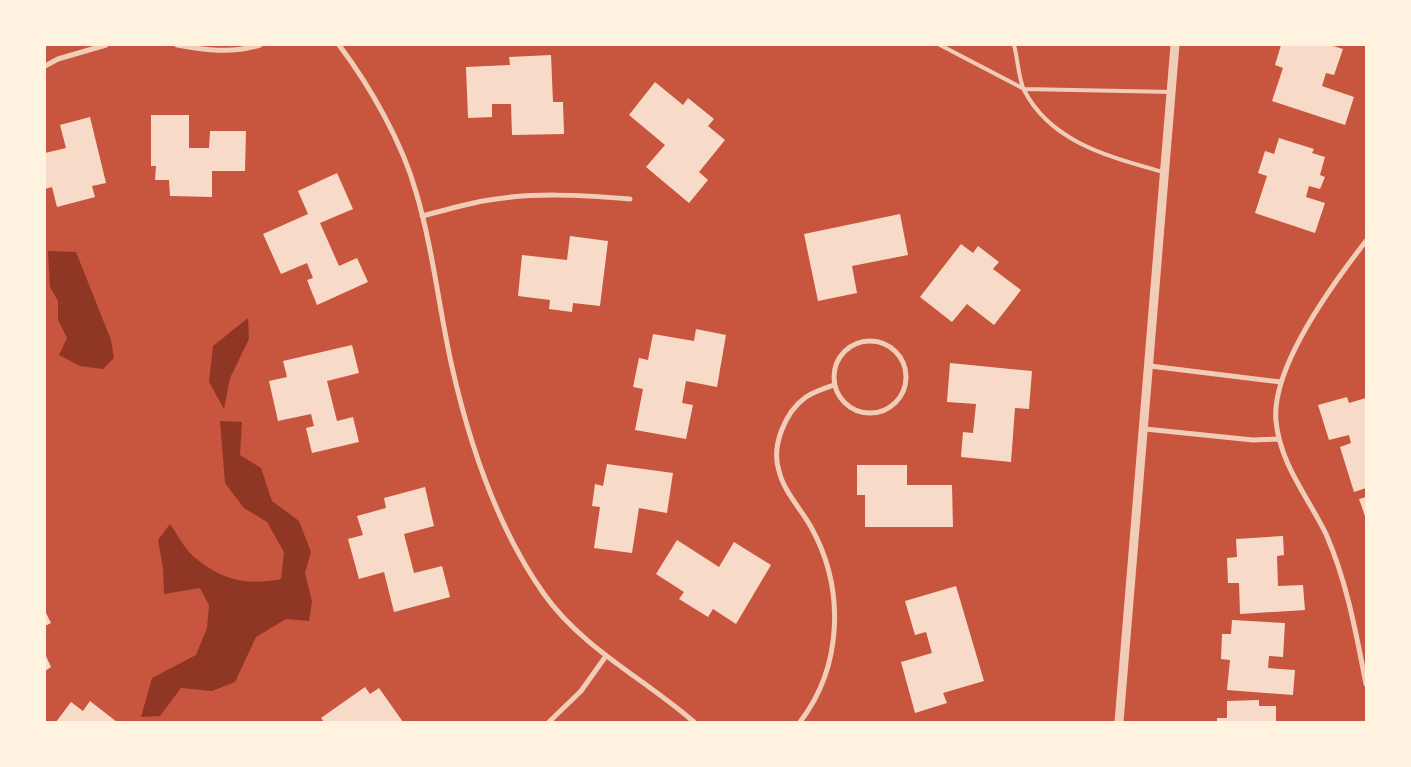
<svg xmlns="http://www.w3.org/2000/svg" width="1411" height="767" viewBox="0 0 1411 767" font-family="Roboto,sans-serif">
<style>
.water{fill:#8f3625}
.building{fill:#f7dbc8}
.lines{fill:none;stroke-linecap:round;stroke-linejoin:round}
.service{stroke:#f1ccb7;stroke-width:4}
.minor{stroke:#f1ccb7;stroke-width:5}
.tertiary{stroke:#f1ccb7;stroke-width:9}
</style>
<rect width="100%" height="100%" fill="#c8553d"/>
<path class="water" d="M 48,251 L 76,252 L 111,340 L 114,358 L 103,369 L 80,366 L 59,355 L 67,338 L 58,320 L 58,301 L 50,287 Z
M 248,318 L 249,339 L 230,378 L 224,409 L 209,382 L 213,346 Z
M 220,421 L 242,422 L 240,455 L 261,468 L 272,501 L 299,521 L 311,552 L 305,573 L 312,602 L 309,621 L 286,619 L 256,637 L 235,682 L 212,691 L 181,688 L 160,716 L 141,717 L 152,678 L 196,655 L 207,628 L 209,605 L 200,588 L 164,594 L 163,568 L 158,540 L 170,524 C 177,534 184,548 193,556 C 221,580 245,586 281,579 L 284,552 L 267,522 L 244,508 L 225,483 Z"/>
<path class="building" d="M 1281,45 L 1330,45 L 1343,49 L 1334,75 L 1326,73 L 1322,86 L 1354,97 L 1345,125 L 1272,101 L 1283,68 L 1275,65 Z
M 551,55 L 553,102 L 563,102 L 564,134 L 512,135 L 511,104 L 492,104 L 492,117 L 468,118 L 466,67 L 510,65 L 509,57 Z
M 655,82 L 683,105 L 688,98 L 714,119 L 708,126 L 725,140 L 699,172 L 708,180 L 689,203 L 646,167 L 665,145 L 629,115 Z
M 151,115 L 189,115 L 189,148 L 209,148 L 210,131 L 246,131 L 245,171 L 212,171 L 212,197 L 170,196 L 169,180 L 155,180 L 156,166 L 151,166 Z
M 90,117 L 106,183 L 92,186 L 95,197 L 57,207 L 52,187 L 45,189 L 45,153 L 66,148 L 60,125 Z
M 1279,138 L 1314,149 L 1312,153 L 1325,157 L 1320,175 L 1325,177 L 1320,189 L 1309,186 L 1306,197 L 1325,203 L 1315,233 L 1255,213 L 1267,176 L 1258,173 L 1265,151 L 1274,154 Z
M 337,173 L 353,209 L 320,223 L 339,266 L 357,258 L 368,282 L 317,305 L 307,280 L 313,278 L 307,263 L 281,274 L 263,234 L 308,214 L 298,191 Z
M 900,214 L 908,255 L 852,266 L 857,293 L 818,301 L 804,234 Z
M 570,236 L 608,241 L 600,306 L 573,303 L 572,312 L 549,309 L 550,300 L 518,296 L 522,255 L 567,260 Z
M 961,244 L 973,253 L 978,246 L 999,262 L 993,269 L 1021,290 L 994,325 L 967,304 L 952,322 L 920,297 Z
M 696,329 L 726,335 L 717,387 L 686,381 L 682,403 L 693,405 L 686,439 L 635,430 L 643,389 L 633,387 L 639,358 L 648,360 L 653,334 L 694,341 Z
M 352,345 L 359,373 L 327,381 L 337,421 L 353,417 L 359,442 L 312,453 L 306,428 L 314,426 L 311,414 L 278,421 L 269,381 L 287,377 L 283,361 Z
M 950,363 L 1032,371 L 1029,409 L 1015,408 L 1011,462 L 961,457 L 963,432 L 973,433 L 976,404 L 947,402 Z
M 1347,397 L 1349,403 L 1366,398 L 1366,488 L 1354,492 L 1340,447 L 1351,443 L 1349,435 L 1329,440 L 1318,405 Z
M 607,464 L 673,473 L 667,513 L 639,508 L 632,553 L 594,548 L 600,507 L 592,506 L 595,484 L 603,486 Z
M 857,465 L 907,465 L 907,485 L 952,485 L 953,527 L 865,527 L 865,495 L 857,495 Z
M 425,487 L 434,526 L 404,534 L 414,573 L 442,566 L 450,597 L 394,612 L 384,572 L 359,579 L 348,539 L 363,535 L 357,516 L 386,508 L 384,498 Z
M 1366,497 L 1366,519 L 1359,499 Z
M 1283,536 L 1284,555 L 1277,556 L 1278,586 L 1303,585 L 1305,610 L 1240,614 L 1239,583 L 1228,583 L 1227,558 L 1237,557 L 1236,539 Z
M 677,540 L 719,567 L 734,542 L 771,565 L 736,624 L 713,609 L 708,617 L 679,599 L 684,592 L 656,574 Z
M 956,586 L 984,681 L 943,693 L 947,703 L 915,713 L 901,662 L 932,653 L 926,632 L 915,635 L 905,601 Z
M 45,611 L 51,623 L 45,626 Z
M 1232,620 L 1285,623 L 1283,657 L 1269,656 L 1268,668 L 1295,670 L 1293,695 L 1227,690 L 1230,660 L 1221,659 L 1222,634 L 1231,634 Z
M 45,654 L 51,667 L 45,671 Z
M 365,687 L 370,694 L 379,688 L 403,722 L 324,722 L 321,718 Z
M 1259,700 L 1259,706 L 1276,706 L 1276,722 L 1217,722 L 1217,718 L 1227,718 L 1227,701 Z
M 90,701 L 117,722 L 56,722 L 71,702 L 83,711 Z"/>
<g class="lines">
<path class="service" d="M 940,45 L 1024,89 L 1172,92
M 1014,45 C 1018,59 1018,77 1024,90 C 1051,143 1111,157 1163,172"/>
<path class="minor" d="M 177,45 C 205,50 232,54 260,45
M 339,45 C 370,86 402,142 416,192 C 433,249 439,309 452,367 C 470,446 497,528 544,594 C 582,648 645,679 694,722
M 45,66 L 58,59 L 106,45
M 422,216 C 442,211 462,205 483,201 C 531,192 581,195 630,199
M 1366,241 C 1334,282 1271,368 1276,421 C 1280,464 1308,497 1326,534 C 1347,582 1356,633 1366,684
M834 377a36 36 0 1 1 72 0a36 36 0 1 1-72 0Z
M 1150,366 L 1281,382
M 1145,429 L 1253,440 L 1279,439
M 549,722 L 581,691 L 606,656
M 800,722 C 843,666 845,588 811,527 C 801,509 784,492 779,471 C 771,446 785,412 806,397 C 815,391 825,388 834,385"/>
<path class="tertiary" d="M 1119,722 L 1175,45"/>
</g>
<rect width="1411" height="767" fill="none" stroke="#fff3e0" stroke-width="92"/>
</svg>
